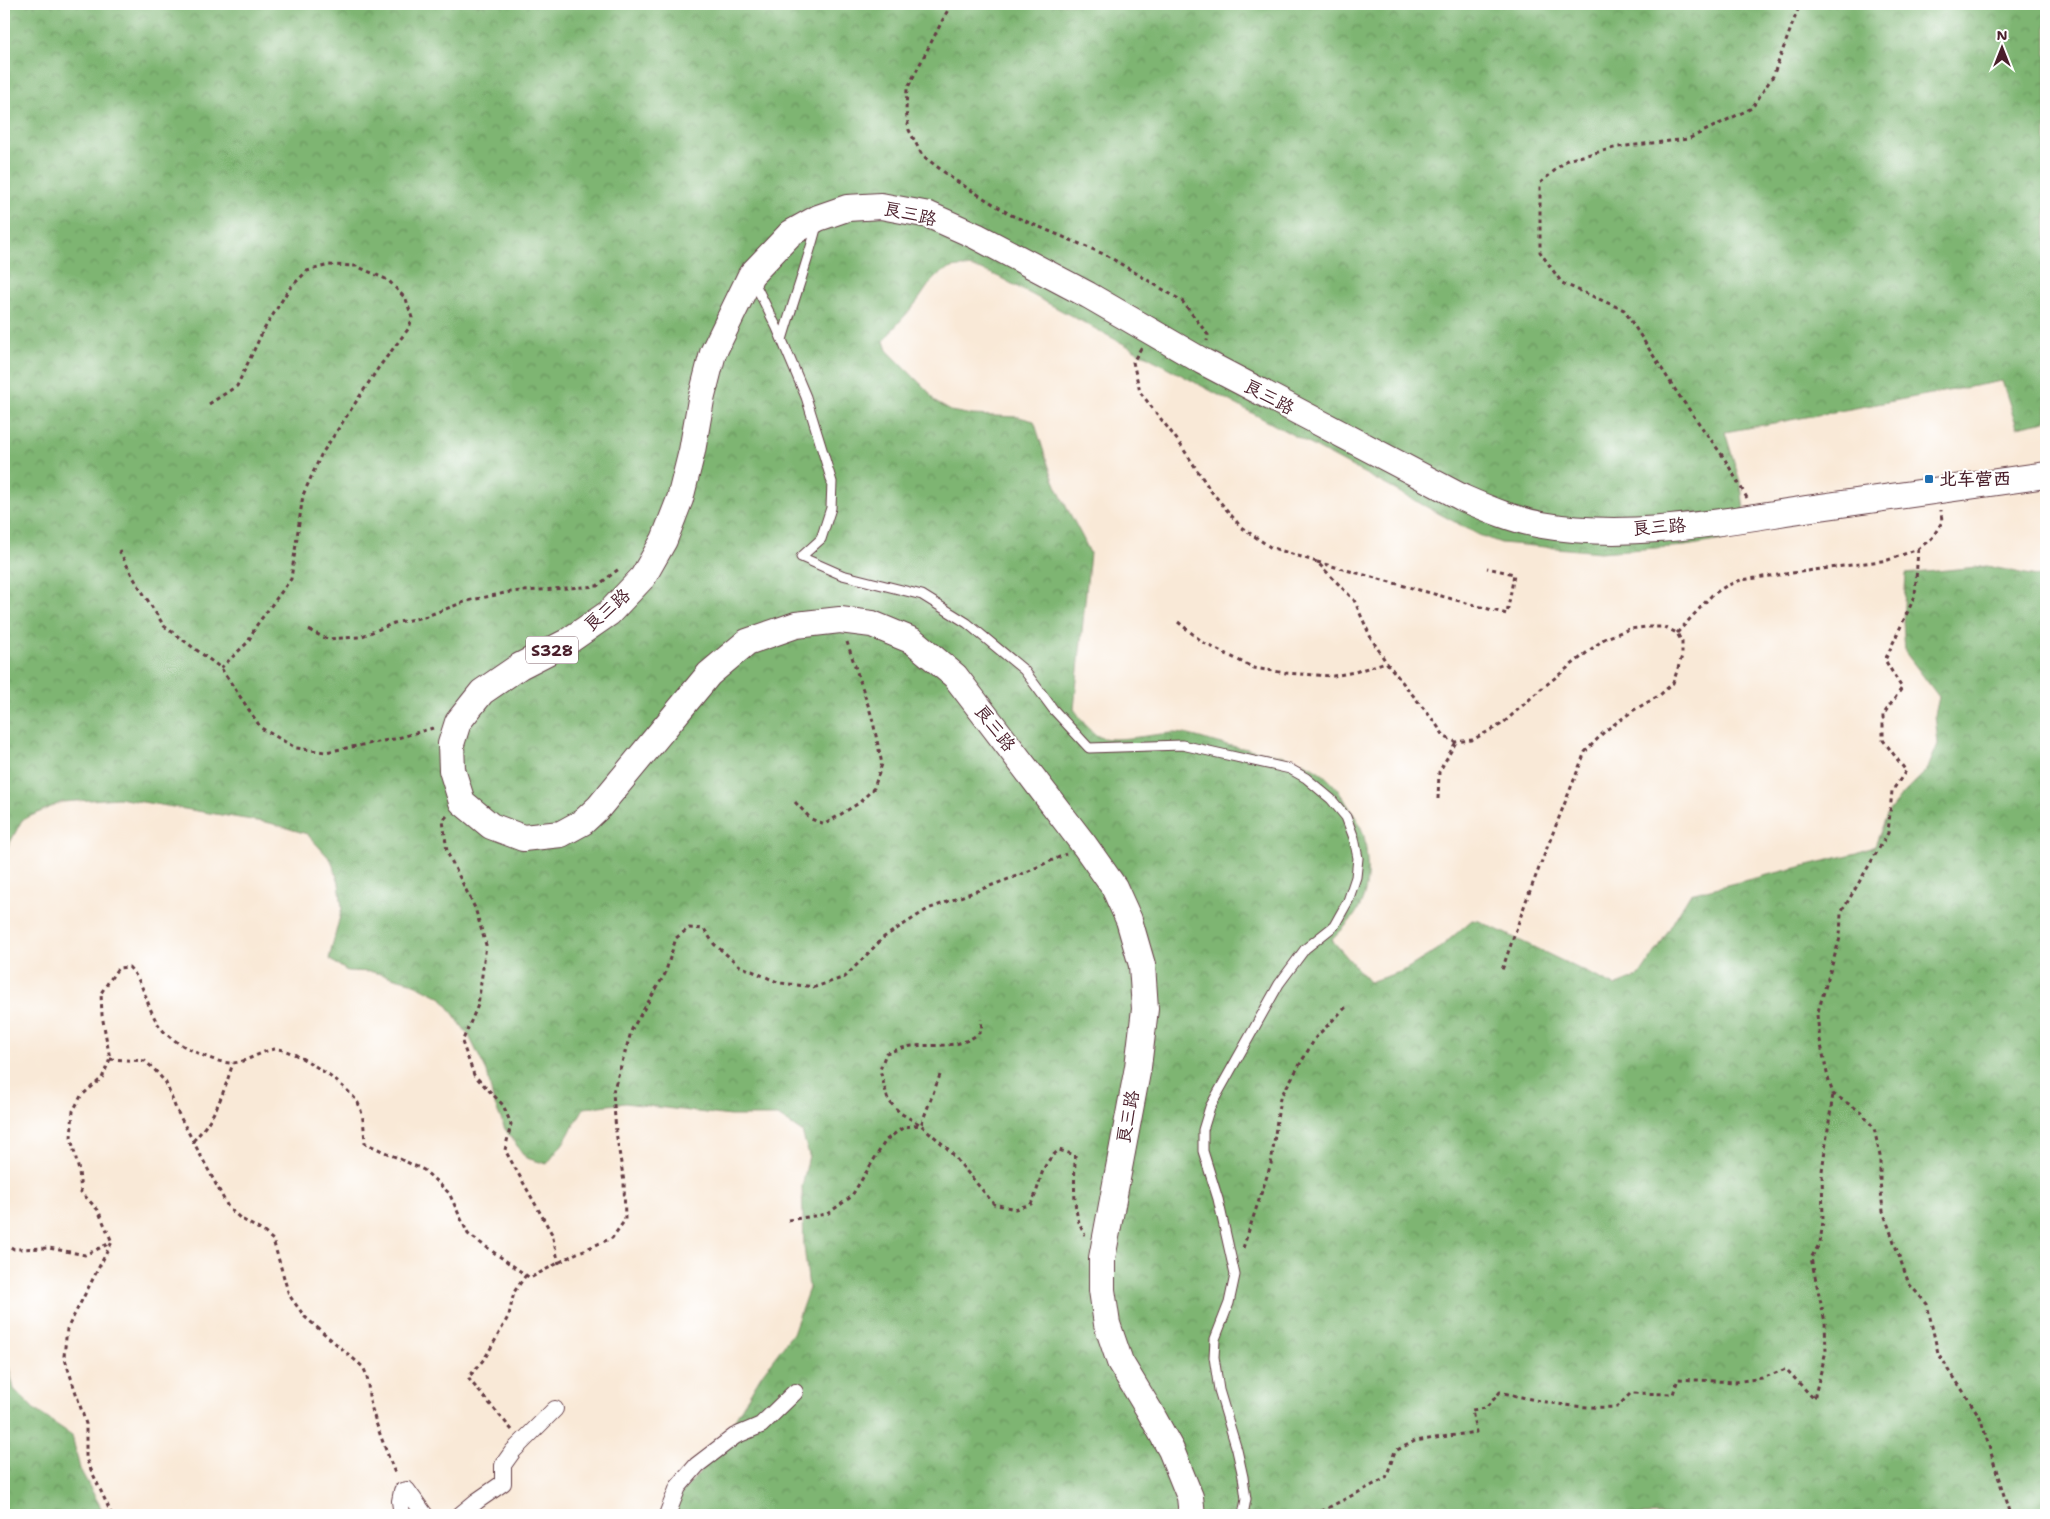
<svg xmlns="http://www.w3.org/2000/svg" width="2050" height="1519" viewBox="0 0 2050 1519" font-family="'Shantell Sans','LXGW WenKai TC',sans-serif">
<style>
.forest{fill:url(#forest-crowns);stroke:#646a4e}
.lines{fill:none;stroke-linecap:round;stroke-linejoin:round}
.lane-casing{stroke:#643d45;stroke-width:11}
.street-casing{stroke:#643d45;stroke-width:18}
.primary-casing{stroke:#643d45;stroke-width:28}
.path{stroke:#643d45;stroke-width:3;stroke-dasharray:4 4;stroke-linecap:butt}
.lane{stroke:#fff;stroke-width:9}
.street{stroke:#fff;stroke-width:16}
.primary{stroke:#fff;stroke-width:26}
.poi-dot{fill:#1f6fb2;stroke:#fff;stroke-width:2}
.labels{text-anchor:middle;stroke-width:4;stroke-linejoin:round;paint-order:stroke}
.shield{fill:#fff;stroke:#80626b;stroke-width:1}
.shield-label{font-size:16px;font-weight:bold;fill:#4a1f2b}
.street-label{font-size:18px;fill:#4a1f2b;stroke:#fff}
.poi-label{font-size:18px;font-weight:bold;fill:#4a1f2b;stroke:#fff;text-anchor:start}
</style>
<defs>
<pattern id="forest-crowns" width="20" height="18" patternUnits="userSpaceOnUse" patternTransform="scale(1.25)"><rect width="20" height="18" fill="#7eb572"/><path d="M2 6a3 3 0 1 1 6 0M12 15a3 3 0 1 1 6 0" fill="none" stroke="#69935e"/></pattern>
</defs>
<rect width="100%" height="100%" fill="#fff"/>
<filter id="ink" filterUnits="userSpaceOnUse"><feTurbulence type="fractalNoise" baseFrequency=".02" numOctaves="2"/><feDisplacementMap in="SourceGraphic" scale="10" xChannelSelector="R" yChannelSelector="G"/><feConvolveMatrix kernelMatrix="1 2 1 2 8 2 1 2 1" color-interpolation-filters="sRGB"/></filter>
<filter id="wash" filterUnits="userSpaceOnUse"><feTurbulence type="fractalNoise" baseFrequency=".0096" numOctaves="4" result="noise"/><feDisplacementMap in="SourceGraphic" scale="20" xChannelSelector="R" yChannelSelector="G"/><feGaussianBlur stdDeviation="1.12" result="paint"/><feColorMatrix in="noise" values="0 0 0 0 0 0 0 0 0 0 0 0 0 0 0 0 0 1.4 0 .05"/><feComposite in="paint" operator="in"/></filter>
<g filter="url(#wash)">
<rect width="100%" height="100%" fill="#f9e9d7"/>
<path class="forest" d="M 4,4 L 2046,4 L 2046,421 L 2017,427 L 2002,381 L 1725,432 L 1741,485 L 1747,536 L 1685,546 L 1600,552 L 1501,543 L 1479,535 L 999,277 C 975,266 950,259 930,283 C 926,288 923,294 919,299 C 908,314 894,326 884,341 L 887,350 L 927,390 L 935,402 L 951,411 L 972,415 L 1019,417 L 1034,421 C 1042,445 1049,471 1060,494 C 1069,514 1081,532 1090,553 L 1074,709 C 1081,718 1088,732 1100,737 C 1116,743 1156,733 1175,733 C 1192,734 1207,741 1223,744 C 1278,757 1318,751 1349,807 C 1356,818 1363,828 1365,841 C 1368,863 1370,887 1359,908 C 1353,920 1341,930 1332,940 L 1369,982 L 1403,971 L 1437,950 L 1472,920 L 1479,921 L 1615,986 L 1640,975 L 1658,948 L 1690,894 L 1857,853 L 1875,846 L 1888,812 L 1900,797 L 1927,770 L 1938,744 L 1935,715 L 1939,697 L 1905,652 L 1903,621 L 1906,574 L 1987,566 L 2046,578 L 2046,1515 L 663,1515 L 711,1459 L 762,1374 L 793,1333 L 809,1288 L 804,1246 L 802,1187 L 809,1155 L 802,1132 L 778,1116 L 730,1116 L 625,1103 L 584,1108 L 564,1142 L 547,1164 L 526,1158 L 505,1129 L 493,1100 L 487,1072 L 469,1036 L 442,998 L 410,982 L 373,972 L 347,971 L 329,959 L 342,908 L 339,883 L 331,860 L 307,834 L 270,823 L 118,798 L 62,802 L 22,820 L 4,854 Z
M 4,1309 L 4,1347 L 14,1389 L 35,1410 L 72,1435 L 80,1469 L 105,1515 L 4,1515 Z"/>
</g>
<g filter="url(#ink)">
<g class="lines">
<g class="lane-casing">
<path id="lane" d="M 753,280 L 777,328 L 806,397 L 832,482 L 831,508 L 821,539 L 801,557 L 842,575 L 922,595 L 967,623 L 1024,670 L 1053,709 L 1089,748 L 1182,745 L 1290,769 L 1306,778 L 1331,799 L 1346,817 L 1354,838 L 1358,858 L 1356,877 L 1348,901 L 1334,926 L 1305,949 L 1279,984 L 1210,1107 L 1203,1130 L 1203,1151 L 1218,1199 L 1235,1275 L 1229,1303 L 1215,1339 L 1214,1357 L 1219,1390 L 1237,1450 L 1243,1477 L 1246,1499 L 1243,1515
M 782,340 C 793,302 807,264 817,225"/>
</g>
<g class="street-casing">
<path id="street" d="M 402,1515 L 400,1501 L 402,1491 L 407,1490 L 425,1515
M 460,1515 L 477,1501 L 503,1483 L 503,1465 L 513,1451 L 555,1409
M 667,1515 L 678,1487 L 697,1465 L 735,1436 L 761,1425 L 795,1392"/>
</g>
<g class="primary-casing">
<path id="primary" d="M 1192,1515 L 1190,1497 L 1171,1450 L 1149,1410 L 1120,1362 L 1107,1324 L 1102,1290 L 1102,1258 L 1138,1067 L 1145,1009 L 1142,965 L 1129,920 L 1114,887 L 1085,846 L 955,676 L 913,641 L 872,624 L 840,620 L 796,625 L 747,642 L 709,674 L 599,807 L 583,822 L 561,834 L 523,838 L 491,826 L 462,802 L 452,770 L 451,744 L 458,722 L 482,692 L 520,666 L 567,642 L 609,613 L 643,577 L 664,540 L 680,499 L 692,451 L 701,400 L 713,353 L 751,275 L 791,233 L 818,218 L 847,208 L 881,206 L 929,215 L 976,236 L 1088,295 L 1202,361 L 1463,498 C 1488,509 1514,520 1542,525 C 1631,541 1725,521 1813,508 C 1891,497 1969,486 2046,475"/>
</g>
<path class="path" d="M 951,4 L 907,89 L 906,111 L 909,130 L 922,155 L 953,179 L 1011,215 L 1106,255 L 1182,301 L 1208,335 L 1207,341
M 4,22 L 11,4
M 1141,348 L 1133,362 L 1140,392 L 1178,441 L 1211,491 L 1241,527 L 1270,547 L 1317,562 L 1354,600 L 1371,638 L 1386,662 L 1433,720 L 1445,737 L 1456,742 L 1472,740 L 1502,724 L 1541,689 L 1604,639 L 1629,629 L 1647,627 L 1664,627 L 1677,633 L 1682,642 L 1682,656 L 1673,683 L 1660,695 L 1634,710 L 1605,731 L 1585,752 L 1526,901 L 1501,973
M 209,404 L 237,386 L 263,331 L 289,289 L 307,271 L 329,265 L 356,266 L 388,280 L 406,299 L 412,318 L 409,328 L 379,367 L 321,455 L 303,495 L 291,579 L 256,626 L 248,642 L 221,668
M 1747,498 L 1724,458 L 1678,394 L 1624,310 L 1562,283 L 1540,252 L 1540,183 L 1567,160 L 1618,147 L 1688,139 L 1752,108 L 1773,76 L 1800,4
M 1918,549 L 1915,596 L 1885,660 L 1902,688 L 1883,715 L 1883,740 L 1906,771 L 1892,791 L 1888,833 L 1841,913 L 1840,938 L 1817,1015 L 1820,1040 L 1828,1078 L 1833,1094 L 1860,1111 L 1874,1128 L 1880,1156 L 1880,1181 L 1883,1211 L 1909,1284 L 1927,1304 L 1938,1353 L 1980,1417 L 2010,1515
M 119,550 L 133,577 L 164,626 L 221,668 L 261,728 L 296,748 L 325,752 L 394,739 L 433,728
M 1317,562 L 1507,614 L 1514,574 L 1487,568
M 1178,622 L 1204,643 L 1254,668 L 1286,673 L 1333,676 L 1355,672 L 1386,662
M 309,630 L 327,639 L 360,637 L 394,623 L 424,617 L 467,601 L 510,592 L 597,586 L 620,568
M 1677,633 L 1712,595 L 1726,586 L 1741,580 L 1888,560 L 1918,549 L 1932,538 L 1942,522 L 1941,510
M 1438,799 L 1439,772 L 1456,742
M 795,802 L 811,819 L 825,824 L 859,803 L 874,788 L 882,764 L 872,717 L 847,642
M 447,816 L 443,820 L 447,852 L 475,908 L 486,945 L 478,1005 L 462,1042 L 474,1075 L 503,1105 L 511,1124 L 505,1150 L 552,1234 L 559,1264
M 110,1059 L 145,1061 L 154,1069 L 166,1083 L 176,1109 L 228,1207 L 240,1218 L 264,1232 L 273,1240 L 289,1295 L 305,1317 L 363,1367 C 370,1380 367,1388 370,1401 C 376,1427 387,1452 396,1476
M 940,1075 L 921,1125 L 900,1113 L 888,1100 L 880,1070 L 886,1053 C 894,1051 903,1047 912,1046 C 937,1044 963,1050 982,1030 L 981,1019
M 193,1141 C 216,1117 223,1094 233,1063
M 788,1220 L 827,1214 L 851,1197 L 886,1140 L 904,1127 L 921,1125 L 947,1148 L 994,1204 L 1015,1209 L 1031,1204 C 1043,1182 1037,1168 1059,1150 L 1075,1155 C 1075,1181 1071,1213 1085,1235
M 4,1243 L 14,1249 L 49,1248 L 85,1255 L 110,1243
M 1243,1248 L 1271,1164 L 1280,1098 L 1316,1037 L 1348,1005
M 512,1430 L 468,1378 L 485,1358 L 497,1337 L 509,1315 L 514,1292 L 526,1275
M 112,1515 L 86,1459 L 86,1424 L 64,1356 L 67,1329 L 112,1242 L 98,1210 L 81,1192 L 79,1171 L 71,1138 L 73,1111 L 81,1096 L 102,1078 L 110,1059 L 102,1015 L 101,993 L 118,968 L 129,967 C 151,990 145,1023 177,1042 C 190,1050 217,1064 233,1063 C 248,1062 262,1050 276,1049 C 294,1048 353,1089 359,1105 C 364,1117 364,1130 365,1143 L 424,1170 L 449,1193 L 468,1234 L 530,1278 L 577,1253 L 612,1238 L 625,1220 L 624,1182 L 616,1132 L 613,1092 L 632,1029 L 665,974 L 676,938 L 689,928 L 704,929 L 714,944 L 740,966 L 780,983 L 815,987 L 845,977 L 884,937 L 928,909 L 1022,874 L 1066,854
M 1314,1515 L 1386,1478 L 1395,1451 L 1415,1441 L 1476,1432 L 1472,1410 L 1486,1408 L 1500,1392 C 1541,1402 1575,1409 1617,1407 L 1631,1393 L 1673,1394 L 1678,1379 L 1735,1382 L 1762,1378 L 1786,1369 L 1814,1399 L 1826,1351 L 1825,1322 L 1811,1258 L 1820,1243 L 1823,1221 L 1822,1171 L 1833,1094"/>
<use href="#lane" class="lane"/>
<use href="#street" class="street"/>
<use href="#primary" class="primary"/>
</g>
</g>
<rect class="poi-dot" x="1924" y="474" width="10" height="10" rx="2.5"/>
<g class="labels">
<rect class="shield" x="526" y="636.5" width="52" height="27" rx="4"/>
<g class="shield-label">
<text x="552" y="656">S328</text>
</g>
<g class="street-label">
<text transform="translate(910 214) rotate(13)" y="6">良三路</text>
<text transform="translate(1269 397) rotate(28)" y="6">良三路</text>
<text transform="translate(1659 527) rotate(-4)" y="6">良三路</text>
<text transform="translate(607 610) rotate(-41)" y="6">良三路</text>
<text transform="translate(995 728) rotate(52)" y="6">良三路</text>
<text transform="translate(1128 1117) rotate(-79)" y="6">良三路</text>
</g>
<g class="poi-label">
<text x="1939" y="485">北车营西</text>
</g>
</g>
<rect width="2050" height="1519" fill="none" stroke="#fff" stroke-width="20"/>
<g transform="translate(2002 48)" stroke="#ffffff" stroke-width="4" paint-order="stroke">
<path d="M0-4L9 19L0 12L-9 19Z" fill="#4a1f2b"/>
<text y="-8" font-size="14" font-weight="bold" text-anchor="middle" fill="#4a1f2b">N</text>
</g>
</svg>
